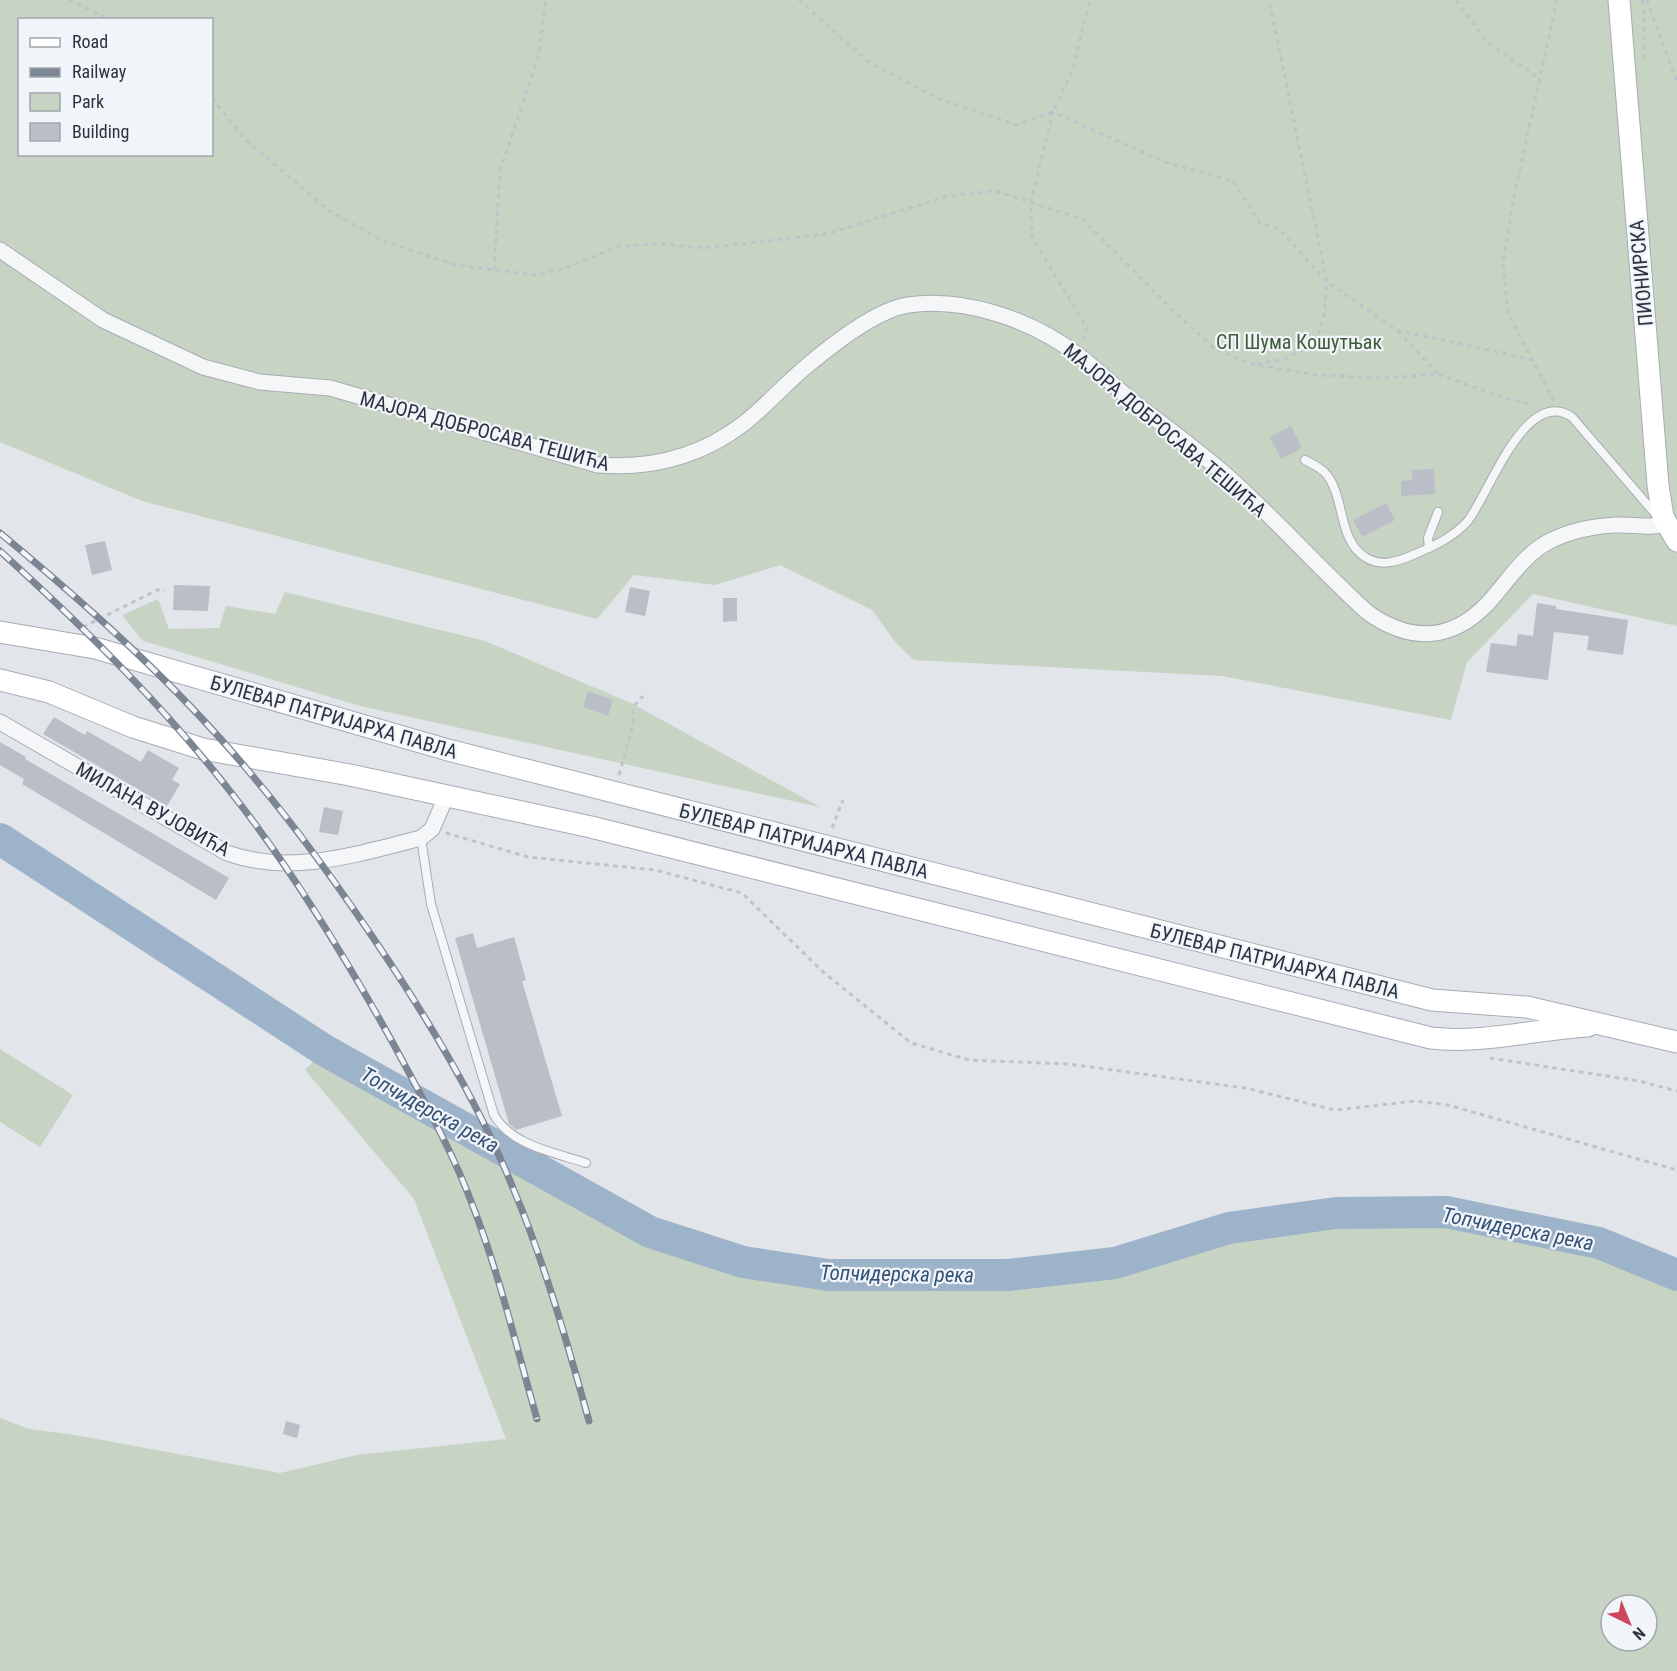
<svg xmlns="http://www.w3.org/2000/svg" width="1677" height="1671" viewBox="0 0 1677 1671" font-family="'Roboto Condensed',sans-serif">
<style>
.green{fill:#c7d4c3;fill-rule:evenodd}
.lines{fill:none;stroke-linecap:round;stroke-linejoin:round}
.river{stroke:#9db3ca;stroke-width:32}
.building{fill:#b9bec7}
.lane-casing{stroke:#a7acb4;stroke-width:10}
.street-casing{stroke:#a7acb4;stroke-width:17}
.secondary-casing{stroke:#a7acb4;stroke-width:23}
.path{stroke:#c0c3c9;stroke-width:3;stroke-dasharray:4.5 4.5;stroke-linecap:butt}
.lane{stroke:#f5f6f8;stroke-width:8}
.street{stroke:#f5f6f8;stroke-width:15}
.secondary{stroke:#fff;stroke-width:21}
.rail-casing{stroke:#7b8594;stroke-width:7}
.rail{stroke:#f1f4f8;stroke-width:4.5;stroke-dasharray:14;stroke-linecap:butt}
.labels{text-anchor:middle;stroke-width:4.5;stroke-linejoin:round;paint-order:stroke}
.street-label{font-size:20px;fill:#2a3342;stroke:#f1f4f8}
.park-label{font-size:20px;fill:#3e5e37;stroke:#f1f4f8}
.water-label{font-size:21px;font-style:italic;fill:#335277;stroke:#f1f4f8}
</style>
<rect width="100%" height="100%" fill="#e2e5ea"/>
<path class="green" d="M 0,0 L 1677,0 L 1677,626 L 1533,594 L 1467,662 L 1451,720 L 1222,676 L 914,660 L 896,643 L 872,610 L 780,565 L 715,585 L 634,575 L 597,619 L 142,501 L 0,442 ZM 20,20 L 212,20 L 212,154 L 20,154 Z
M 285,592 L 485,641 L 631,703 L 820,807 L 360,706 L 143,641 L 122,615 L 158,599 L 169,629 L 219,628 L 226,606 L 275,614 Z
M 0,1049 L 73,1095 L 40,1147 L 0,1122 Z
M 324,1050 L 650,1232 L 743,1262 L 828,1275 L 1008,1275 L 1115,1263 L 1229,1228 L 1336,1213 L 1446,1212 L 1599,1243 L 1677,1275 L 1677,1671 L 0,1671 L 0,1418 L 29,1429 L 75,1435 L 280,1473 L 357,1455 L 506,1439 L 414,1199 L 305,1070 ZM 1611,1605 L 1647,1605 L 1647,1641 L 1611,1641 Z"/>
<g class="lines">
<path class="river" d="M 0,839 L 324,1050 L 650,1232 L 743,1262 L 828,1275 L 1008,1275 L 1115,1263 L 1229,1228 L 1336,1213 L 1446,1212 L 1599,1243 L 1677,1275"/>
</g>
<path class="building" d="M 1291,426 L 1302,448 L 1281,459 L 1270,437 Z
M 1434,469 L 1435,494 L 1401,496 L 1401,481 L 1412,480 L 1412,470 Z
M 1386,503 L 1395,520 L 1362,537 L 1353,520 Z
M 105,541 L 112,570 L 92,575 L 85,545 Z
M 174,585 L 210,586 L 208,611 L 173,610 Z
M 630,587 L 650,591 L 645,616 L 625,612 Z
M 723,598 L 737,598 L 737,621 L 723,622 Z
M 1537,603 L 1556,606 L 1556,609 L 1628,620 L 1623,655 L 1587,650 L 1589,636 L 1554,632 L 1548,680 L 1486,672 L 1491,643 L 1516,646 L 1518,634 L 1533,636 Z
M 588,691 L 613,700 L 608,716 L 583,707 Z
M 54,717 L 85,735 L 87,731 L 141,762 L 148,750 L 179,768 L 172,780 L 180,784 L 167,806 L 43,734 Z
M 0,742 L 26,757 L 25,759 L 229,878 L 216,900 L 22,784 L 24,779 L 0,765 Z
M 324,807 L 343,811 L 338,835 L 319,832 Z
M 473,933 L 477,948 L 514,937 L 526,980 L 522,981 L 562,1116 L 516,1130 L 509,1124 L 455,938 Z
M 286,1421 L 300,1425 L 297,1438 L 283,1434 Z"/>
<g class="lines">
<g class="lane-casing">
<path id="lane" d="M 1305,460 C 1312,464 1322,468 1327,475 C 1345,498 1338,540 1365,557 C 1380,567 1397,562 1413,555 C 1432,547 1452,538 1467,522 C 1488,497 1525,385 1572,417 L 1658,517
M 1429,548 L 1428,538 L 1438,512
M 421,838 L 431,904 L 494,1115 C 512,1146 554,1152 586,1163"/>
</g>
<g class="street-casing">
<path id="street" d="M 0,250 L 103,320 L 203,367 L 260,382 L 330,388 L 598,465 C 651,469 700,457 743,424 C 766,406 786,383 808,365 C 833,344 876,310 908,305 C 966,297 1032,320 1078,355 C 1098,370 1116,388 1135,403 C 1168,429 1203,454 1234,482 C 1280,524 1321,570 1367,612 C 1410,643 1452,642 1489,602 C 1508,581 1524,554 1550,541 C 1570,531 1594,526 1616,525 C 1633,524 1649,529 1666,524
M 0,722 L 227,853 C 291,876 357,854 421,838 L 432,829 L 446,797"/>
</g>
<g class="secondary-casing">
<path id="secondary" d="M 1619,0 L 1658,485 L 1663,517 L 1677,541
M 0,632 L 95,648 L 448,750 L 1432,1000 L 1527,1007 L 1677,1042
M 0,680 L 49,692 L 133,727 L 203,749 L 350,775 L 591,827 L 1431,1038 C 1483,1044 1536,1029 1588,1026"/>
</g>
<path class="path" d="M 69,0 L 110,20
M 799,0 L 870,63 L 937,98 L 1017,125 L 1053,112 L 1072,72 L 1090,0
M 1456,0 L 1487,42 L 1539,78
M 1643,0 L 1645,61
M 1647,0 L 1677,83
M 212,98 L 245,139 L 328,210 L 383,241 L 456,265 L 535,275 L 564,269 L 619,246 L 660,244 L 705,248 L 827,234 L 948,196 L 995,191 L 1082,219 L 1177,314 L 1215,349 L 1252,364 L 1316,375 L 1389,378 L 1438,374 L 1498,396 L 1533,405
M 494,270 L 500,171 L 538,57 L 546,0
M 1398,331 L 1438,374
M 1083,340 L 1087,328 L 1032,237 L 1031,201 L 1053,112 L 1167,163 L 1233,181 L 1260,223 L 1279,229 L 1327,282 L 1397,330 L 1534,360
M 1257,364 L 1284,359 L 1316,343 L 1324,314 L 1327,282 L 1269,0
M 1554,401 L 1508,313 L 1503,263 L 1514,196 L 1557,0
M 83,627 L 157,590 L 165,590
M 619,775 L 633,724 L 633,707 L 643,696
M 832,828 L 843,800
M 446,833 L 528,857 L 655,870 L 742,893 L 822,971 L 911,1043 L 969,1060 L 1068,1064 L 1245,1088 L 1335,1110 L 1415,1101 L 1448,1105 L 1677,1170
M 1490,1058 L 1639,1081 L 1677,1091"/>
<use href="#lane" class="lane"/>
<use href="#street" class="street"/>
<use href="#secondary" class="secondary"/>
<g class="rail-casing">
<path id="rail" d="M 0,533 C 89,607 177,685 251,774 C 302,834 347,898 390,963 C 437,1034 481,1109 513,1188 C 545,1264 567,1342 589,1421
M 0,551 C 86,629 169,711 240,804 C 298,879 348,962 394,1045 C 423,1099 453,1152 474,1209 C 500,1277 517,1349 537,1419"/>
</g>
<use href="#rail" class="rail"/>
</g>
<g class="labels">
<g class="street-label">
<text transform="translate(1641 273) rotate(-95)" y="7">ПИОНИРСКА</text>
<text transform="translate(1165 430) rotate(40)" y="7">МАЈОРА ДОБРОСАВА ТЕШИЋА</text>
<text transform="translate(485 431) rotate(15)" y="7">МАЈОРА ДОБРОСАВА ТЕШИЋА</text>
<text transform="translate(334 717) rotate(16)" y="7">БУЛЕВАР ПАТРИЈАРХА ПАВЛА</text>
<text transform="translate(153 809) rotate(29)" y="7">МИЛАНА ВУЈОВИЋА</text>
<text transform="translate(804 841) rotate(14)" y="7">БУЛЕВАР ПАТРИЈАРХА ПАВЛА</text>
<text transform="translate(1275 961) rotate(14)" y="7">БУЛЕВАР ПАТРИЈАРХА ПАВЛА</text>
</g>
<g class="park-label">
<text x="1299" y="349">СП Шума Кошутњак</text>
</g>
<g class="water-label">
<text transform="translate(430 1110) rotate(29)" y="7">Топчидерска река</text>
<text transform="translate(1518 1229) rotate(11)" y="7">Топчидерска река</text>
<text transform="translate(897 1274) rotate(1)" y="7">Топчидерска река</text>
</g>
</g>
<rect x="18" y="18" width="195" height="138" fill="#f1f4f8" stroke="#a1a7af" stroke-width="1.5"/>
<rect x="30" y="38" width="30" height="9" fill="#ffffff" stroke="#a1a7af" stroke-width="1.5"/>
<text x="72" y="48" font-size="18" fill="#2a3342">Road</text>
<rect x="30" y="68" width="30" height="9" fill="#7b8594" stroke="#a1a7af" stroke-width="1.5"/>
<text x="72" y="78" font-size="18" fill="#2a3342">Railway</text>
<rect x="30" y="93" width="30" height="18" fill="#c7d4c3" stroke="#a1a7af" stroke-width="1.5"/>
<text x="72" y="108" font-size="18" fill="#2a3342">Park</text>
<rect x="30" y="123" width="30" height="18" fill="#b9bec7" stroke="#a1a7af" stroke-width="1.5"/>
<text x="72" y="138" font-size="18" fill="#2a3342">Building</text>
<g transform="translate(1629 1623) rotate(137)"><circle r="28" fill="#f1f4f8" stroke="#a1a7af" stroke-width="1.5"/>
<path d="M0-4.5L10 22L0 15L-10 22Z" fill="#cf475c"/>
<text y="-9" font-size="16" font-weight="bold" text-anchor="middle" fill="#2a3342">N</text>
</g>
</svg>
